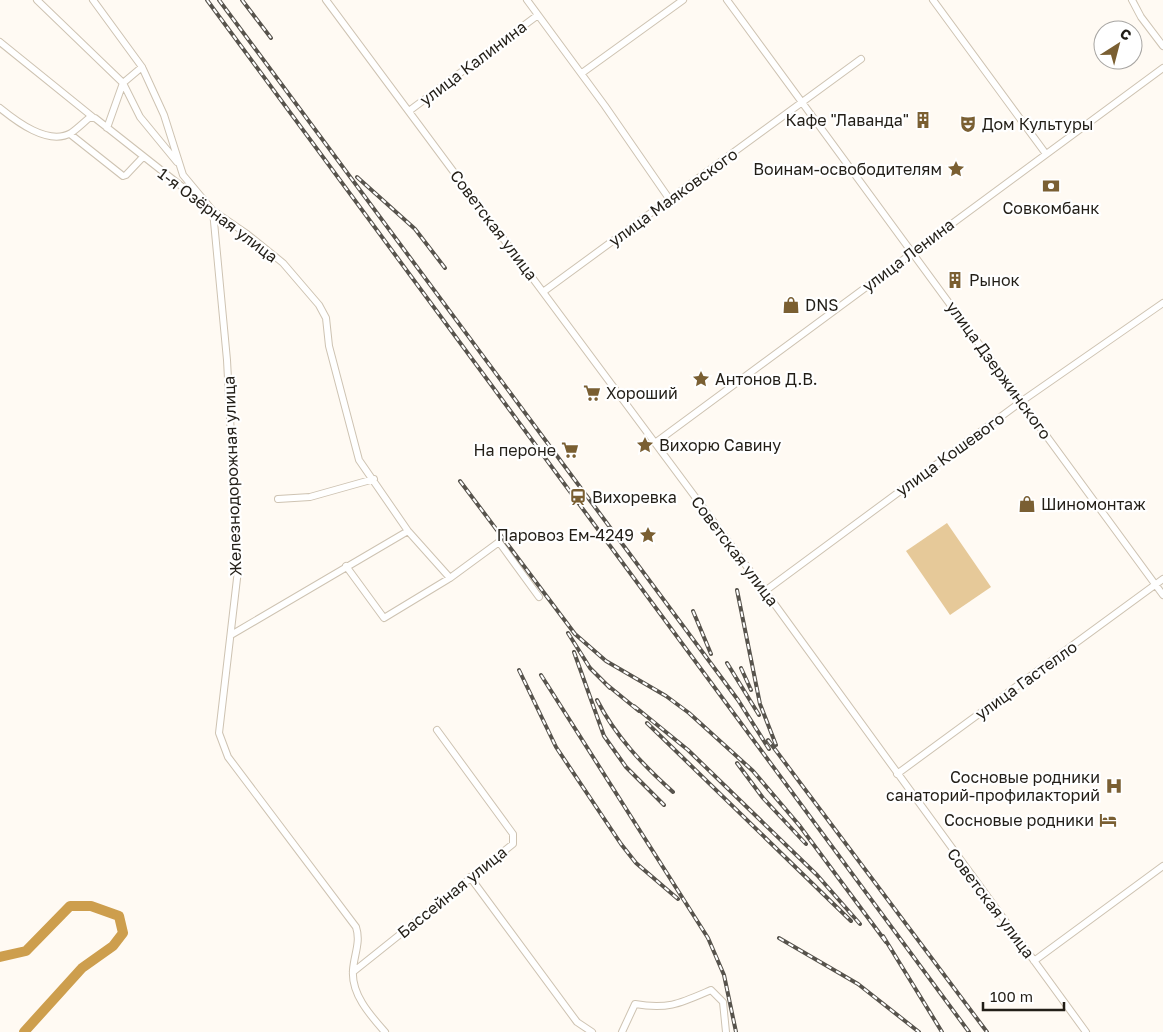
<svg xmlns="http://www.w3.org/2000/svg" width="1163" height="1032" viewBox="0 0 1163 1032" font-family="'Golos Text',sans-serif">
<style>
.grass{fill:#e6c999}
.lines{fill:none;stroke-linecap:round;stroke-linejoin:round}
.river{stroke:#cd9e4d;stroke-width:10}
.minor-casing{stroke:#cec3b2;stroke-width:8}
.minor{stroke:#fff;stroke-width:6}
.rail-casing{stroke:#57534c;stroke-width:4}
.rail{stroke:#fff;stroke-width:2;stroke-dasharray:5.5;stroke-linecap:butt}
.labels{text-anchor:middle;stroke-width:4.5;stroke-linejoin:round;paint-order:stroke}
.street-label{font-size:16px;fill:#221e17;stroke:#fff}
.poi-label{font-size:16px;fill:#221e17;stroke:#fff;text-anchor:start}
</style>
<rect width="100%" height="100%" fill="#fffaf3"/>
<path class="grass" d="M 947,523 L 991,587 L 950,615 L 906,551 Z"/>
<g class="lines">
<path class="river" d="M 0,957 L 26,951 L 70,906 L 91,906 L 119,916 L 123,933 L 113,946 L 82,968 L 24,1032"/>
<g class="minor-casing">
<path id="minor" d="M 37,0 L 123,83 L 140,117 L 177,162
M 93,0 L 142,67 L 164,115 L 183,175 L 213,211 L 227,360 L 238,570 L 219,733 L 228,757 L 356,927 C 361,942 354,955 353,970 C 351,994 370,1015 385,1032
M 326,0 L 765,591 L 1086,1032
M 527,0 L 605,106 L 670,200
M 727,0 L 1163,595
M 933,0 L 1046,154
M 1132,0 L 1141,17 L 1163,46
M 0,42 L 94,118
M 582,73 L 683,0
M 0,108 C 16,121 48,146 71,133 C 77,129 83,123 89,118 L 95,118 L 204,204
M 409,111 L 538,15
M 107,128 L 123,83 L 142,67
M 70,134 L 123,176 L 126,175 L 143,157
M 212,210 L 247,234 L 283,263 L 319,305 L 326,318 L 329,346 L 359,460 L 408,531 L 450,578
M 543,292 L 861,59
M 655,443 L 1163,68
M 278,499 L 310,497 L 374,479
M 346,566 L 384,618 L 450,578 L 499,542 L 539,597
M 765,591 L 1022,401 L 1163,303
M 231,635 L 408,531
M 897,774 L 1163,579
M 470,877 L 577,1022 L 592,1032
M 1034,961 L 1163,866
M 353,972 L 513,844 L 513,834 L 437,730
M 622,1032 L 635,1004 C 668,1010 681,1003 711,990 L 723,1002 L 726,1032"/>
</g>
<use href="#minor" class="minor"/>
<g class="rail-casing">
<path id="rail" d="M 207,0 L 969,1032
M 219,0 L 738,700 L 769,749
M 242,0 L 271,38
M 357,177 L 415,229 L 445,268
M 460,481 L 575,634 L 606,661 L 666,696 L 689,713 L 753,771 L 799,825 L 886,942
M 737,590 L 760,704 L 776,745
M 693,611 L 711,654
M 568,633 L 590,668 L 610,688
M 574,652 L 604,736 L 626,767 L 664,805
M 727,663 L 759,715
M 741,668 L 751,690
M 519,670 L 556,747 L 621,844 L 636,863 L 678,899
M 541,675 L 708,938 L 724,975 L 736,1032
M 606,684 L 639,711
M 597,700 C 616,737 643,765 673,792
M 634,706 L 688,750 L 817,875 L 860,924
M 647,723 L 851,921
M 768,740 L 987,1032
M 737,763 L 763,798 L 806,844
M 883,936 L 942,1032
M 779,938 L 858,984 L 919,1032"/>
</g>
<use href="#rail" class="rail"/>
</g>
<defs>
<g id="building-bare" transform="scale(1.35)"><path d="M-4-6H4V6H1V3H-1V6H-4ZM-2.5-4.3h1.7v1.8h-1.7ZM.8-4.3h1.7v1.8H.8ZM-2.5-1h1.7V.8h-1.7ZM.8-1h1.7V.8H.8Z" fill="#7a5f32" stroke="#fff" stroke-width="2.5" paint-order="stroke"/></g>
<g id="theatre-bare" transform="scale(1.35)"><path d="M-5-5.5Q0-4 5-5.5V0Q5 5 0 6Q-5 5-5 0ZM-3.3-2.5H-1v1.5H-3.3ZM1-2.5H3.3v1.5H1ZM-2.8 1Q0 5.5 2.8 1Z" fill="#7a5f32" stroke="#fff" stroke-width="2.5" paint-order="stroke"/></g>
<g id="sight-bare" transform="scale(1.35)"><path d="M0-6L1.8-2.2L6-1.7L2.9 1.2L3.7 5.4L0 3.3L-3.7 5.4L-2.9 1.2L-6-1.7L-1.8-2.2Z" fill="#7a5f32" stroke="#fff" stroke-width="2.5" paint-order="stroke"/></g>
<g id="bank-bare" transform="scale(1.35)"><path d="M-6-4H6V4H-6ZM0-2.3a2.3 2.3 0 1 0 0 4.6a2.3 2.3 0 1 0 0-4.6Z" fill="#7a5f32" stroke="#fff" stroke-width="2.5" paint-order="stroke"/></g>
<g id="shop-bare" transform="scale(1.35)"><path d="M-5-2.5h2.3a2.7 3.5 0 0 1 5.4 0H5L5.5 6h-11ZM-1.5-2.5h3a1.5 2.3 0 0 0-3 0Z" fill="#7a5f32" stroke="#fff" stroke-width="2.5" paint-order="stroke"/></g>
<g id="supermarket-bare" transform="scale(1.35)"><path d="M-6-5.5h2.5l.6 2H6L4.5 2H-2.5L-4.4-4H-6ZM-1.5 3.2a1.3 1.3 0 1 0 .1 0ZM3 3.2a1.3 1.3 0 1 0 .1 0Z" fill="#7a5f32" stroke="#fff" stroke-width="2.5" paint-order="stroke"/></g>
<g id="station-bare" transform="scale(1.35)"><path d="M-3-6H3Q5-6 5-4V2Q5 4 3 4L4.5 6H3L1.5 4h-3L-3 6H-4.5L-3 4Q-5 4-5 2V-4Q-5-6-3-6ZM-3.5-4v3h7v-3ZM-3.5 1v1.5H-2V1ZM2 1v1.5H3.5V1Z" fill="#7a5f32" stroke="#fff" stroke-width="2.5" paint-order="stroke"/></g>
<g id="hospital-bare" transform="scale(1.35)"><path d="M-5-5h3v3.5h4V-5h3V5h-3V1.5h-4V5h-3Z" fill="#7a5f32" stroke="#fff" stroke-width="2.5" paint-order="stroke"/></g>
<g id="hotel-bare" transform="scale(1.35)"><path d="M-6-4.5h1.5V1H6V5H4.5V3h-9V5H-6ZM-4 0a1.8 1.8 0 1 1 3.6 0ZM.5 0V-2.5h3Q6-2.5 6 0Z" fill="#7a5f32" stroke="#fff" stroke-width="2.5" paint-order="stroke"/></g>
</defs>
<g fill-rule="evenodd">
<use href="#building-bare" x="923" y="120"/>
<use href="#theatre-bare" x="968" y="124"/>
<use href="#sight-bare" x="956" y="169"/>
<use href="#bank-bare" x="1051" y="186"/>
<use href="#building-bare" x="955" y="280"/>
<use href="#shop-bare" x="791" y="305"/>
<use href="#sight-bare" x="701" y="379"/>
<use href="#supermarket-bare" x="592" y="393"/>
<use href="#sight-bare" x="645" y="445"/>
<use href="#supermarket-bare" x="570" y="450"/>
<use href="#station-bare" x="578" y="497"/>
<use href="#shop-bare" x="1027" y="504"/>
<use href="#sight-bare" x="648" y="535"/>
<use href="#hospital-bare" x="1114" y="786"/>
<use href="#hotel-bare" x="1108" y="820"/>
</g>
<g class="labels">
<g class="street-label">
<text transform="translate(473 63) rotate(-37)" y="6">улица Калинина</text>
<text transform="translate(673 197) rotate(-36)" y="6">улица Маяковского</text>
<text transform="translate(218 215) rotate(37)" y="6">1-я Озёрная улица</text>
<text transform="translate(494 225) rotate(53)" y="6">Советская улица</text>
<text transform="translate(908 255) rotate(-37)" y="6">улица Ленина</text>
<text transform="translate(999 370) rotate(54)" y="6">улица Дзержинского</text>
<text transform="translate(950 454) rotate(-36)" y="6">улица Кошевого</text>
<text transform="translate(232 476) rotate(-92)" y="6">Железнодорожная улица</text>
<text transform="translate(735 551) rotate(53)" y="6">Советская улица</text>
<text transform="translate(1026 680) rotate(-36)" y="6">улица Гастелло</text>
<text transform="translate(452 892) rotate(-39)" y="6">Бассейная улица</text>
<text transform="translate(991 903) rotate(53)" y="6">Советская улица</text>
</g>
<g class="poi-label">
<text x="909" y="126" text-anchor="end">Кафе "Лаванда"</text>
<text x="982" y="130">Дом Культуры</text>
<text x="942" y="175" text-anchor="end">Воинам-освободителям</text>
<text x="1051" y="214" text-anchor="middle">Совкомбанк</text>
<text x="969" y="286">Рынок</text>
<text x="805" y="311">DNS</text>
<text x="715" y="385">Антонов Д.В.</text>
<text x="606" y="399">Хороший</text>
<text x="659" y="451">Вихорю Савину</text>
<text x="556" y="456" text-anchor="end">На пероне</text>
<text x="592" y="503">Вихоревка</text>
<text x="1041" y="510">Шиномонтаж</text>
<text x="634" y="541" text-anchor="end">Паровоз Ем-4249</text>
<text x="1100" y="783" text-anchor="end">Сосновые родники<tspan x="1100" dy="18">санаторий-профилакторий</tspan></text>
<text x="1094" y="826" text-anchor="end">Сосновые родники</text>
</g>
</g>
<g transform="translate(1118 45) rotate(36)"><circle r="24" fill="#ffffff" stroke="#a7a5a2"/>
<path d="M0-4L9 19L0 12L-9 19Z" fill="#7a5f32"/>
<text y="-8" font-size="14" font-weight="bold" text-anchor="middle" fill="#221e17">С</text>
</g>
<path d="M983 1002v8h81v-8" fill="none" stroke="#221e17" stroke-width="2.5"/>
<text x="990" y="1002" font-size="15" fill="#221e17" stroke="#ffffff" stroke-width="4" paint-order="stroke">100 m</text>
</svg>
